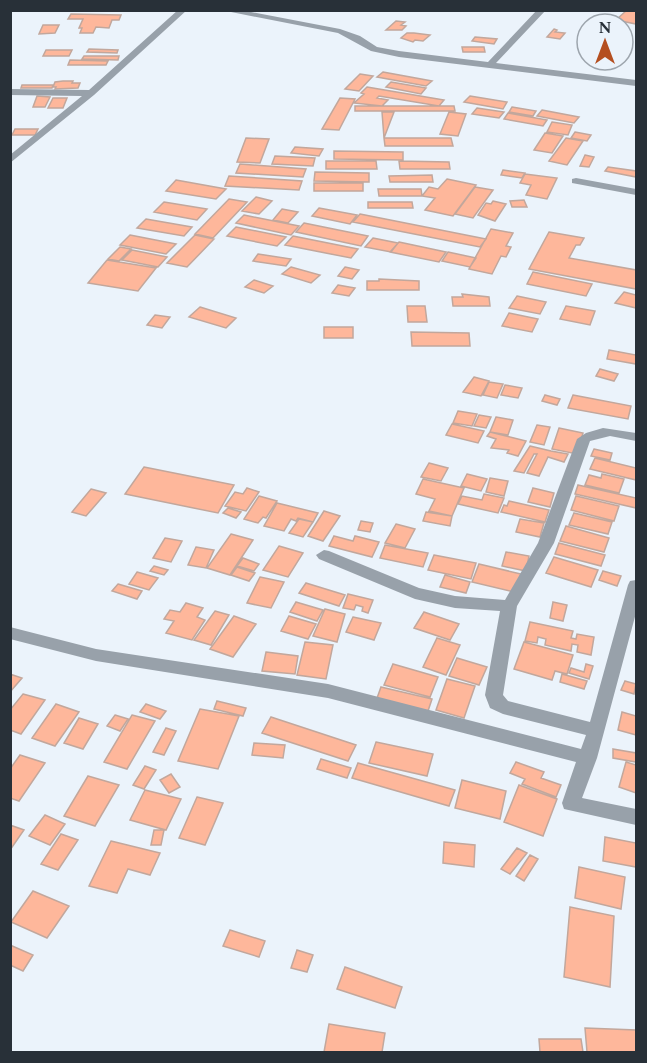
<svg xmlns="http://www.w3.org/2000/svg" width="647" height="1063" viewBox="0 0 647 1063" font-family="Spectral,serif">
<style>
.building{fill:#feb79b;stroke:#c2a79c;stroke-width:1.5}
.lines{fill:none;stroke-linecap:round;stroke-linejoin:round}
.street{fill:#98a1aa;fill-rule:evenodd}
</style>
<rect width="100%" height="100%" fill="#ebf3fb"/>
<path class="building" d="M 627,10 L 636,10 L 636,24 L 616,20 Z
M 71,14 L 121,15 L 119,20 L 112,20 L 109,28 L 96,27 L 93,33 L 80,33 L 82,28 L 79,28 L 83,19 L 68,19 Z
M 396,21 L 405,22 L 401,25 L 406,26 L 402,30 L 386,30 Z
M 43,25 L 59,25 L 55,33 L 39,34 Z
M 554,29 L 557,30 L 555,32 L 565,33 L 560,39 L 547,37 Z
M 407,33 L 414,33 L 430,35 L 423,41 L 415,40 L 413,42 L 401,38 Z
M 475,37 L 497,39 L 494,44 L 472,41 Z
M 462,47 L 484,47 L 485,52 L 463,52 Z
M 89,49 L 118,50 L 117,53 L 87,52 Z
M 46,50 L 72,50 L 69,56 L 43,56 Z
M 84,56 L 119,56 L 118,60 L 82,59 Z
M 70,60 L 108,61 L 106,65 L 68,65 Z
M 383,72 L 432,81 L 426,86 L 377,77 Z
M 360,74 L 373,76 L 359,91 L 345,89 Z
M 63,81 L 73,81 L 72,83 L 80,83 L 78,88 L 55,89 L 56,87 L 53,87 L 55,82 Z
M 391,82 L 426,88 L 421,94 L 386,87 Z
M 22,85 L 53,85 L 52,88 L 21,88 Z
M 367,87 L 444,100 L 439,106 L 379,96 L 377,98 L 388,100 L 382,106 L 354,103 L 364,94 L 361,93 Z
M 37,96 L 50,97 L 45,107 L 33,107 Z
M 470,96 L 507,102 L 503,109 L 464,102 Z
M 53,98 L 67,98 L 63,108 L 48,108 Z
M 340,98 L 355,99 L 339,130 L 322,129 Z
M 355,106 L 454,106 L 455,111 L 355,111 Z
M 512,107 L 536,111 L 533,116 L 509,112 Z
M 477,108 L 504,112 L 499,118 L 472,114 Z
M 542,110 L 579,117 L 574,123 L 537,116 Z
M 382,112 L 394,112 L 384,138 Z
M 449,112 L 466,114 L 458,136 L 440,134 Z
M 508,113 L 547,120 L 543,126 L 504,119 Z
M 552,122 L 572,125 L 568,135 L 547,132 Z
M 15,129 L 38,129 L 35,135 L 12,135 Z
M 575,132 L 591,135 L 587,141 L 571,138 Z
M 545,133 L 563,136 L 552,153 L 534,150 Z
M 246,138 L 269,139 L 260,163 L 237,162 Z
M 384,138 L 451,138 L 453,146 L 385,146 Z
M 566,138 L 583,141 L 567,165 L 549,161 Z
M 295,147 L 323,149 L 319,156 L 291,153 Z
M 334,151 L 403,152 L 403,160 L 334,159 Z
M 585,155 L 594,157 L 589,167 L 580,166 Z
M 275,156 L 315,158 L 313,166 L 272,164 Z
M 326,161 L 376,161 L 377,169 L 326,169 Z
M 399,161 L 449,162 L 450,169 L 400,169 Z
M 240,164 L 306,169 L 303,177 L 236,173 Z
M 608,167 L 636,171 L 636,177 L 605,171 Z
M 503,170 L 525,173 L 522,178 L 501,175 Z
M 315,172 L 369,173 L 369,182 L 314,181 Z
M 525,174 L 557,178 L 547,199 L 526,195 L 531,185 L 520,183 Z
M 432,175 L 433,182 L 390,182 L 389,176 Z
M 229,176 L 302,181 L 299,190 L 225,186 Z
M 447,179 L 476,185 L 453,216 L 425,210 L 435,198 L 422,196 L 429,187 L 438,189 Z
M 176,180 L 226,189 L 216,199 L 166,191 Z
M 314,183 L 363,183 L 363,191 L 314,191 Z
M 475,187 L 493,190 L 473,218 L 455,214 Z
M 378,189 L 421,189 L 422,196 L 379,196 Z
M 256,197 L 272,201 L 259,214 L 242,211 Z
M 229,199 L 247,202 L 213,238 L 195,234 Z
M 524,200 L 527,207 L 512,207 L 510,201 Z
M 493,201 L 506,204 L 495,221 L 478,215 L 486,203 L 491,204 Z
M 164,202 L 207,209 L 197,220 L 154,212 Z
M 368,202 L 412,202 L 413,208 L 368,208 Z
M 319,208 L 357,215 L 350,224 L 312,216 Z
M 282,209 L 298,212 L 288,223 L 273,220 Z
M 360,214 L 486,239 L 480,247 L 353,222 Z
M 244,215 L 299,226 L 291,235 L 236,223 Z
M 146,219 L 192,227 L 184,236 L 137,228 Z
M 304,223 L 368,236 L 361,246 L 296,232 Z
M 236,227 L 286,237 L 277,246 L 227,236 Z
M 491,229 L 513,233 L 506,246 L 511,247 L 506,257 L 501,256 L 492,274 L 469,269 Z
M 549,232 L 584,238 L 580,245 L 576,245 L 569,258 L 636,270 L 636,289 L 529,269 Z
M 130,235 L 176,244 L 166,254 L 120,245 Z
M 195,235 L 214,239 L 187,267 L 167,263 Z
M 293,236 L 358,249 L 351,258 L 285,245 Z
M 373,238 L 398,243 L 391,252 L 365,247 Z
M 399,242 L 446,252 L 439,262 L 390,252 Z
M 120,247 L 131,249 L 119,261 L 108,259 Z
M 132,250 L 167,257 L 158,267 L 122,260 Z
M 448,252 L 476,258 L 470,267 L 442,261 Z
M 258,254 L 291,259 L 286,266 L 253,261 Z
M 107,260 L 156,268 L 138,291 L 88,283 Z
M 291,267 L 320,275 L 311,283 L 282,274 Z
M 345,267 L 359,270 L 352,279 L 338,276 Z
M 533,272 L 592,284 L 586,296 L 527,284 Z
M 379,279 L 419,281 L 419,290 L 367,290 L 367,281 L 379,281 Z
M 254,280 L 273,286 L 264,293 L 245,287 Z
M 338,285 L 355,288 L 349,296 L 332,293 Z
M 624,292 L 636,295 L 636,308 L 615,303 Z
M 462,294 L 489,297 L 490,306 L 453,306 L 452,297 L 463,297 Z
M 517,296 L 546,302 L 540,314 L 509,308 Z
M 407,306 L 425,306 L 427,322 L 408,322 Z
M 566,306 L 595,311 L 590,325 L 560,319 Z
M 200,307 L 236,318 L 226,328 L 189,317 Z
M 509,313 L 538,319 L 532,332 L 502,326 Z
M 155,315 L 170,317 L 162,328 L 147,325 Z
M 324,327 L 353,327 L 353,338 L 324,338 Z
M 411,332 L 469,333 L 470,346 L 412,346 Z
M 609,350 L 636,355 L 636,364 L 607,359 Z
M 600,369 L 618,374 L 614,381 L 596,376 Z
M 474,377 L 489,381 L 481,396 L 463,392 Z
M 489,382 L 503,384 L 497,398 L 483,395 Z
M 505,385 L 522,388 L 518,398 L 501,395 Z
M 545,395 L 560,399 L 557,405 L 542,401 Z
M 573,395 L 631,406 L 628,419 L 568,408 Z
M 458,411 L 477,414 L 472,426 L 453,423 Z
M 479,415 L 491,417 L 486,428 L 474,426 Z
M 496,417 L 513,420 L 508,435 L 490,432 Z
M 452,424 L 484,431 L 478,443 L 446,435 Z
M 537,425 L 550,427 L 544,445 L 530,442 Z
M 559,428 L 583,433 L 577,454 L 552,449 Z
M 490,432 L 526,441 L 518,456 L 507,453 L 509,450 L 491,448 L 496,439 L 487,436 Z
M 530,446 L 551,451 L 568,454 L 564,462 L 548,457 L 539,476 L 527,473 L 537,454 L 534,454 L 524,473 L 514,471 Z
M 594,449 L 612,453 L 610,460 L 591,456 Z
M 595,458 L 636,468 L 636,480 L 590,469 Z
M 429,463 L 448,468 L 441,481 L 421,477 Z
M 144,467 L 234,485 L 218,513 L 125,494 Z
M 467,474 L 487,479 L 481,491 L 461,486 Z
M 602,474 L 624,479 L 619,493 L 585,485 L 589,475 L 601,478 Z
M 490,478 L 508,481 L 504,496 L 486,492 Z
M 423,479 L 464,488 L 452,516 L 429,511 L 435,499 L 416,494 Z
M 578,485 L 636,498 L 636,508 L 575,494 Z
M 247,488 L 259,492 L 246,511 L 225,506 L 235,492 L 243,494 Z
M 533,488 L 554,493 L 550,507 L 528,502 Z
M 91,489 L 106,493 L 86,516 L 72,512 Z
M 484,494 L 504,498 L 498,513 L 458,504 L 462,496 L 482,500 Z
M 259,496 L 277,501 L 266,518 L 263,517 L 258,523 L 244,519 Z
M 576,496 L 619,506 L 614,521 L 571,510 Z
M 509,501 L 549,510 L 545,522 L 501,512 L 504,505 L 507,506 Z
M 277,503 L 318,513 L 313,522 L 298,518 L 296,521 L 291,519 L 284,531 L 264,526 Z
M 228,508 L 241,512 L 236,518 L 223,513 Z
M 324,511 L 340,516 L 323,541 L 308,536 Z
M 426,512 L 452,516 L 450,526 L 423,521 Z
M 574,513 L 612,522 L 608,534 L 569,525 Z
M 299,519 L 313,522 L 303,537 L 289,533 Z
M 520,519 L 544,523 L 540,537 L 516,532 Z
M 361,521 L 373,523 L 370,532 L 358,530 Z
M 396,524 L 415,529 L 405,548 L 385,543 Z
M 566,526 L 609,538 L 604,552 L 560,541 Z
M 231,534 L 253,540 L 230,575 L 207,568 Z
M 334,536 L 353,541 L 355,536 L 379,542 L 372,557 L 329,546 Z
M 165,538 L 182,541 L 171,562 L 153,558 Z
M 559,543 L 605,555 L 601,566 L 555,554 Z
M 385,545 L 428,553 L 423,567 L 380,558 Z
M 279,546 L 303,553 L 288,577 L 263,570 Z
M 196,547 L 214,550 L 206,568 L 188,565 Z
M 506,552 L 529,556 L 526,571 L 502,566 Z
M 434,555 L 476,563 L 471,579 L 428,570 Z
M 554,557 L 598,570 L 591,587 L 546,573 Z
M 243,558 L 259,564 L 254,571 L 237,566 Z
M 479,564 L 521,574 L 514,592 L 472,582 Z
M 154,566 L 168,570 L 164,575 L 150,571 Z
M 237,567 L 255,573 L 249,581 L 231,575 Z
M 603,571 L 621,576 L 617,586 L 599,580 Z
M 137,572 L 158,578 L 149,590 L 129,584 Z
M 445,575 L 470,582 L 466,593 L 440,587 Z
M 260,577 L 284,582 L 271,608 L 247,603 Z
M 306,583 L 345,595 L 339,606 L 299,593 Z
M 118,584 L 142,591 L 137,599 L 112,591 Z
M 348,594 L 373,600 L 368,613 L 362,611 L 363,607 L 356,605 L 354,610 L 343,608 Z
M 296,602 L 323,610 L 317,621 L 290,612 Z
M 553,602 L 567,605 L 563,621 L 550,618 Z
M 186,603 L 203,608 L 197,617 L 205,620 L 192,640 L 166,633 L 174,621 L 164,619 L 170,610 L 180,612 Z
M 325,609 L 345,614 L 337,642 L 313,636 Z
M 215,611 L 229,615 L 211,645 L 194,640 Z
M 424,612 L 459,624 L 450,640 L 414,628 Z
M 234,616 L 256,624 L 233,657 L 210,649 Z
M 289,616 L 316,624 L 308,639 L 281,631 Z
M 353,617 L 381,623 L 374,640 L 346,632 Z
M 530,622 L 573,631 L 571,638 L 576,639 L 577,634 L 594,637 L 591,655 L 577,652 L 578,645 L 572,644 L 571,651 L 545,645 L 546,639 L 538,637 L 537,643 L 525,641 Z
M 437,638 L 460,645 L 446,675 L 423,667 Z
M 305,642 L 333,645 L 326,679 L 297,675 Z
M 524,642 L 573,655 L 567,674 L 555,671 L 552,680 L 514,669 Z
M 266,652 L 298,656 L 295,674 L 262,671 Z
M 457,658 L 487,667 L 479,685 L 449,676 Z
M 393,664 L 438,677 L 430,697 L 384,685 Z
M 586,664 L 593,666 L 589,679 L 569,673 L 571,668 L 584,672 Z
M 10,674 L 22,678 L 10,692 Z
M 562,674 L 587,681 L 584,689 L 560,682 Z
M 447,679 L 475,686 L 464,718 L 436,710 Z
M 625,681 L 636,684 L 634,694 L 621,690 Z
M 381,687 L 432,699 L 427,714 L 376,701 Z
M 23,694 L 45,700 L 21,734 L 10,730 L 10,710 Z
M 217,701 L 246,708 L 243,716 L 214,709 Z
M 56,704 L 79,712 L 55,746 L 32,738 Z
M 146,704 L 166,711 L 160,719 L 140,712 Z
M 200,709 L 239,716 L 218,769 L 178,761 Z
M 622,712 L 636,716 L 636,735 L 618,730 Z
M 115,715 L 128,719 L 120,731 L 107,726 Z
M 132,715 L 155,721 L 127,769 L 104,762 Z
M 271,717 L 356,745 L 348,761 L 262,733 Z
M 79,718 L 98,724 L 83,749 L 64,743 Z
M 166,728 L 176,731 L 164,755 L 153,752 Z
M 376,742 L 433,754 L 427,776 L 369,763 Z
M 254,743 L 285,745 L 283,758 L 252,755 Z
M 613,749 L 636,753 L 636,762 L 613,758 Z
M 20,755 L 45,763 L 19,801 L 10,798 L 10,769 Z
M 321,759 L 351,768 L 347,778 L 317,769 Z
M 516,762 L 544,772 L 541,778 L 561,785 L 556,797 L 522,784 L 525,779 L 510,773 Z
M 626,762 L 636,765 L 636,793 L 619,787 Z
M 358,763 L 455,790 L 449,806 L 352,778 Z
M 145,766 L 156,770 L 144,789 L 133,785 Z
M 171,774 L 180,787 L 169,793 L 160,780 Z
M 88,776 L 119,785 L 95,826 L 64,816 Z
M 462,780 L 506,791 L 500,819 L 455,808 Z
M 519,785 L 557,799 L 543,836 L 504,822 Z
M 145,790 L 181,799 L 166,830 L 130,820 Z
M 197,797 L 223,803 L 205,845 L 179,838 Z
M 45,815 L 65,824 L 50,845 L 29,836 Z
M 10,825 L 24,830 L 10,850 Z
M 154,830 L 164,830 L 161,845 L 151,845 Z
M 61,834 L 78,840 L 58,870 L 41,864 Z
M 605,837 L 636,843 L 636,867 L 603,861 Z
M 111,841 L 160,853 L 150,875 L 128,869 L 117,893 L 89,886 Z
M 444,842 L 475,845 L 474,867 L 443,863 Z
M 517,848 L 527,853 L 510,874 L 501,869 Z
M 530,855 L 538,859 L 524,881 L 516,876 Z
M 579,867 L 625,877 L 621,909 L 575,898 Z
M 33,891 L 69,906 L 47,938 L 11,922 Z
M 570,907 L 614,916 L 610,987 L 564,977 Z
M 230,930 L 265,941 L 259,957 L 223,946 Z
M 10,945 L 33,955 L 23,971 L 10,965 Z
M 297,950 L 313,955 L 307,972 L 291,968 Z
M 345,967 L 402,987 L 395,1008 L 337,989 Z
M 329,1024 L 385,1033 L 382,1052 L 324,1052 Z
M 585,1028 L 636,1030 L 636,1052 L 587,1052 Z
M 539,1039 L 581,1039 L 583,1052 L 540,1052 Z"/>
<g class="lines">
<path class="street" d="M 178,10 L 187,10 L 94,95 L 10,163 L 10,155 L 82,96 L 10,95 L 10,89 L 89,90 Z
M 221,10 L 241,10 L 340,29 L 360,36 L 377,47 L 399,51 L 488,62 L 537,10 L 546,10 L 496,63 L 636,80 L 636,86 L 399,57 L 371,51 L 338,33 Z
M 576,178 L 636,189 L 636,195 L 572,183 L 572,179 Z
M 603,428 L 636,433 L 636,441 L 610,436 L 590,441 L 554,543 L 517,606 L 503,695 L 508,701 L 590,722 L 628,585 L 630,581 L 636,580 L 636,613 L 597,758 L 582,798 L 636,809 L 636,825 L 564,809 L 562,803 L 576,762 L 328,698 L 96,661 L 10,639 L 10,627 L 96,649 L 328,684 L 581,749 L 586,735 L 503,714 L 490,708 L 485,695 L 500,611 L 455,608 L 415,599 L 319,559 L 316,555 L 324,550 L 329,551 L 419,588 L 455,596 L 505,600 L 538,543 L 577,439 L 586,433 Z"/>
</g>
<rect width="647" height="1063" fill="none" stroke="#283038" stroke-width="24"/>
<g transform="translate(605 42)"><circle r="28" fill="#ebf3fb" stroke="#9da5ad" stroke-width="1.5"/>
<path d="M0-4.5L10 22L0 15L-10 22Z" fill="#b44f20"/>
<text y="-9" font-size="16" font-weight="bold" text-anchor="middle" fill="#283038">N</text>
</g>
</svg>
